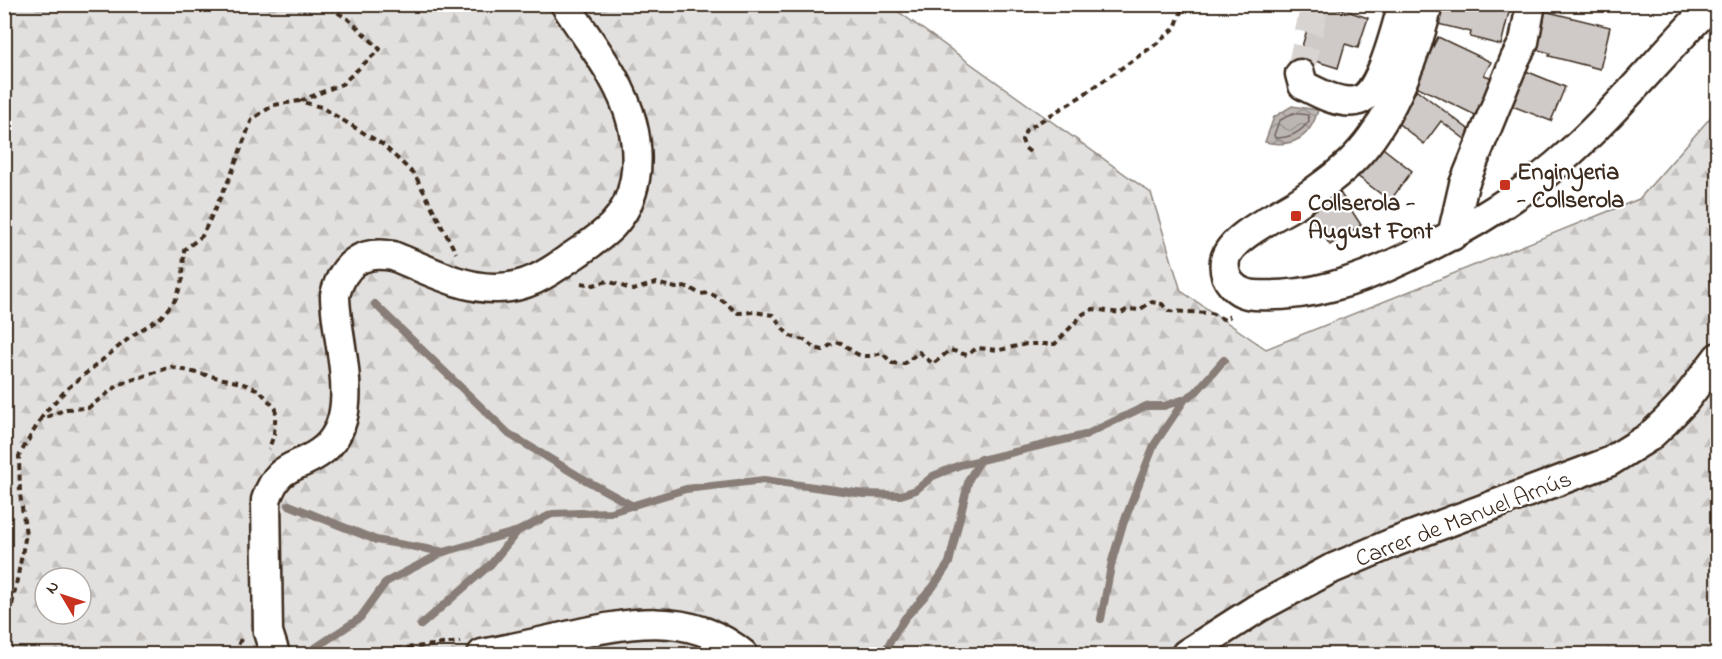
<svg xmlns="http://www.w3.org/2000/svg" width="1722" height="659" viewBox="0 0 1722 659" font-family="'Indie Flower',sans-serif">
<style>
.forest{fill:url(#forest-firs);stroke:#8e857e;stroke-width:1.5;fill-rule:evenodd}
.water{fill:url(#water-waves);stroke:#887e77;stroke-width:1.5}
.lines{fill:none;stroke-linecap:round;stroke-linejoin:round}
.shore{stroke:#6f625a;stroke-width:1.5}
.stream{stroke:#887e77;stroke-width:8}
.building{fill:#cfcac7;stroke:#3b2a1e;stroke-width:1.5}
.minor-tunnel{stroke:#d8d4d2;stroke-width:28;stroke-dasharray:28 14;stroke-linecap:butt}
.minor-casing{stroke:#3b2a1e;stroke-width:33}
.path{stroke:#3b2a1e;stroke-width:4;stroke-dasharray:6 4.5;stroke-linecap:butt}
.minor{stroke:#fff;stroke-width:28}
.poi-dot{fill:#c8321e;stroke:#fff;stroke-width:2}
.labels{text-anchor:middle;stroke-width:4.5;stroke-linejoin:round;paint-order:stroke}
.poi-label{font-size:24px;font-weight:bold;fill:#3b2a1e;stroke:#fff;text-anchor:start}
.street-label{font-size:24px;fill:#3b2a1e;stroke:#fff}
</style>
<defs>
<pattern id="forest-firs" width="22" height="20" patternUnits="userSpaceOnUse" patternTransform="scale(1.5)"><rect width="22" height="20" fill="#e2e0de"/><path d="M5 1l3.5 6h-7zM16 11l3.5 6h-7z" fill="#c3c0be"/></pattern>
<pattern id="water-waves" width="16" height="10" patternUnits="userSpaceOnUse" patternTransform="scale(1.5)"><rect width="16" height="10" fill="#bcb6b3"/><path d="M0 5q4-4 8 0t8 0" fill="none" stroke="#9a9491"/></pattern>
</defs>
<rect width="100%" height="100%" fill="#fff"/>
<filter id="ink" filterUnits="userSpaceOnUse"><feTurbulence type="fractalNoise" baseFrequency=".0167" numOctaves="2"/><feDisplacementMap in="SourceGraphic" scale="12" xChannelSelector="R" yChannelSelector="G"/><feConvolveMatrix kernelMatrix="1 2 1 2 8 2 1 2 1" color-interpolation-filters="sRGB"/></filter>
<g filter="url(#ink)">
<path class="forest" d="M 4,5 L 889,5 L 1151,193 L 1181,291 L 1266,349 L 1639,199 L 1717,110 L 1717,654 L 264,654 L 263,649 L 253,646 L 250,654 L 5,654 ZM 45,578 L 81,578 L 81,614 L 45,614 Z"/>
<path class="water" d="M 1292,106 L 1318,110 C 1310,138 1293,148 1265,142 L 1274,117 Z"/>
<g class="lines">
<path class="shore" d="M 1293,113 L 1308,115 L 1309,121 C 1300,133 1290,138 1275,138 L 1274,135 L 1279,121 Z"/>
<path class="stream" d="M 375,304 L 509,434 L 580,477 L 633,506
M 289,505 L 376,540 L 444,552 L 518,531 L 552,514 L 611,512 L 686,489 L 764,480 L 864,494 L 901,495 L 916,490 L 933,476 L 960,465 L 1085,435 L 1146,406 L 1164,406 L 1185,399 L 1196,392 L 1224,360
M 1101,619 L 1112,561 L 1122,527 L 1154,445 L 1185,399
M 421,625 L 491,564 L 517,532
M 309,652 L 360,618 L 386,582 L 444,552
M 884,654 L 891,640 L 905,618 L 933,587 L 949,563 L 969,479 L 981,459"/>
</g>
<path class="building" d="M 1315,4 L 1326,4 L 1368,18 L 1358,48 L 1345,44 L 1338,68 L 1299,56 Z
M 1442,4 L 1511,4 L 1501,45 L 1470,37 L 1471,32 L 1438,24 Z
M 1540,10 L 1610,27 L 1600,69 L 1549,56 L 1550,53 L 1531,48 Z
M 1438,37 L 1491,62 L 1484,75 L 1493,78 L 1475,115 L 1414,85 Z
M 1516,67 L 1565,87 L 1551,121 L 1502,102 Z
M 1417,90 L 1472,132 L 1466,140 L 1441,121 L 1424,144 L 1394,120 Z
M 1379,145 L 1412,171 L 1390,201 L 1356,175 Z
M 1339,191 L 1361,225 L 1330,245 L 1307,211 Z"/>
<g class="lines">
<path class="minor-tunnel" d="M 1300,74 L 1315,4"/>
<g class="minor-casing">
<path id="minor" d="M 1428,4 C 1418,50 1392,116 1361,151 C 1345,170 1323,185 1302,200 C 1282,214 1230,236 1225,260 C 1222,280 1236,294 1255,295 C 1309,298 1358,281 1406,258 C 1460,233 1510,204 1556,165 C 1613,116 1659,57 1712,4
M 1300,74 L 1303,85 C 1319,93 1338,104 1356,101 C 1381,97 1396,26 1403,4
M 1452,236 L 1464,184 L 1515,59 L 1524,42 L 1531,4
M 275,654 L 268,632 L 266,500 C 279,463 292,471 319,453 C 367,421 335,342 335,295 C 343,264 362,250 393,256 C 426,269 462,289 497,288 C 525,288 546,275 568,259 C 583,249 599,239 612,226 C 638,199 641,159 632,123 C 621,79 589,42 565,4
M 482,654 C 509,649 536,643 563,637 C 625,623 689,609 743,654
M 1186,654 L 1258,608 L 1329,570 L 1395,542 L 1609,462 L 1649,437 L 1666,421 L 1683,403 L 1718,357"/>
</g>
<path class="path" d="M 300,101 L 342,84 L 380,49 L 348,19 L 324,4
M 1030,152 L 1025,148 L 1022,140 L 1026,130 L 1080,97 L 1156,44 L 1175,28 L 1184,4
M 581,283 L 593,285 L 608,281 L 633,290 L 656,283 L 676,288 L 688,287 L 700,294 L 709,293 L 720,299 L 738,313 L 755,312 L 773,315 C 785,329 785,338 805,340 L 814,348 L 823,350 C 844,335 841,346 857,354 C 865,358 874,355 882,353 L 892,363 L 904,364 L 919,352 L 933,364 L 950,350 L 967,355 L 977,348 L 1000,350 L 1026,344 L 1055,344 L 1083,314 L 1093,309 L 1121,313 L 1128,309 L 1139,310 L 1151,302 L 1162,304 L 1169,311 L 1211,313 L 1225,320 L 1230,316
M 40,420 L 48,409 L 68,388 L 133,335 L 161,317 L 176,299 L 183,278 L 184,250 L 202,236 L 231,175 L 252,119 L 274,105 L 299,101 L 321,107 L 382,144 L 415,175 L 456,253
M 4,646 L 26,534 L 20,494 L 19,456 L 40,420 L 66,409 L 88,408 L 120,384 L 171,367 L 241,383 L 259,390 L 276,409 L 274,434 L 269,449
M 234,654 L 241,639
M 387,654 L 397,649 L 460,642"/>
<use href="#minor" class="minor"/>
</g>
</g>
<g class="poi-dot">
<rect x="1499" y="179" width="12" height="12" rx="3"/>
<rect x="1290" y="210" width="12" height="12" rx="3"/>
</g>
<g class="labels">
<g class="poi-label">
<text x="1517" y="179">Enginyeria<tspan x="1517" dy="28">- Collserola</tspan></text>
<text x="1308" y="210">Collserola -<tspan x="1308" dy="28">August Font</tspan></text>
</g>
<g class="street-label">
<text transform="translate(1463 518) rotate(-21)" y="8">Carrer de Manuel Arnús</text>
</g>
</g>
<rect width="1722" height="659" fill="none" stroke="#fff" stroke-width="24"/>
<rect x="12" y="12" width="1698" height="635" fill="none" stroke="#3b2a1e" stroke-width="2" filter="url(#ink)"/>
<g transform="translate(63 596) rotate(309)"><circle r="28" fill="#ffffff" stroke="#b1aaa5" stroke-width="1.5"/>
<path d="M0-4.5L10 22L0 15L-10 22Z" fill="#c8321e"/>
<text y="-9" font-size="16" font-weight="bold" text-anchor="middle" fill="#3b2a1e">N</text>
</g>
</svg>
